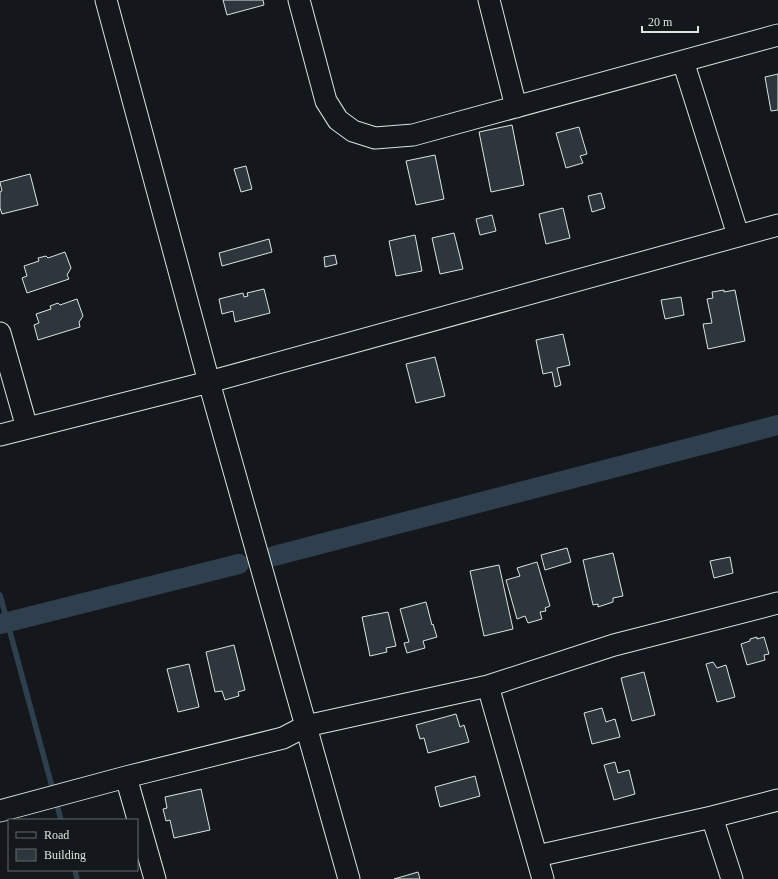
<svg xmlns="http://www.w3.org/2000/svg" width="778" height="879" viewBox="0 0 778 879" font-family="'Times New Roman',serif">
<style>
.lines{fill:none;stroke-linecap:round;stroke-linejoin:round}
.stream{stroke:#2f3f4d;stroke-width:5.5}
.canal{stroke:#2f3f4d;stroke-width:20}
.building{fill:#2c363c;stroke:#d8e6dc}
.minor-casing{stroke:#d8e6dc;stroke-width:23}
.minor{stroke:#14181c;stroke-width:21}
</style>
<rect width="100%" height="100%" fill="#14181c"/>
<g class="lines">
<path class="stream" d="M 0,595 L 61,820
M 75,870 L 77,879"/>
<path class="canal" d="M 274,556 L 778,425
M 0,624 L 239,564"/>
</g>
<path class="building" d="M 223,0 L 263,0 L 264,5 L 227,15 Z
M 778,74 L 778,110 L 771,111 L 765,77 Z
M 512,125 L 524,185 L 491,192 L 479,132 Z
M 579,127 L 587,154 L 580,156 L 583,163 L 566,168 L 556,133 Z
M 435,155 L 444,199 L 416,205 L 406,161 Z
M 246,166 L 252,189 L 241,192 L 234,169 Z
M 30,174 L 38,205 L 2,214 L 0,208 L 0,192 L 2,191 L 0,182 Z
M 601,193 L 605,208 L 592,212 L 588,196 Z
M 563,208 L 570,238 L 546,244 L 539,214 Z
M 492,215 L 496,231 L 480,235 L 476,219 Z
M 454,233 L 463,269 L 440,274 L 432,238 Z
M 415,235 L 422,271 L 396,276 L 389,241 Z
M 269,239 L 272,252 L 222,266 L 219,253 Z
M 65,252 L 71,268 L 67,275 L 69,279 L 27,293 L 22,278 L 27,276 L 24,266 L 39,261 L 38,258 L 46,256 L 48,258 Z
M 335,255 L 337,264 L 325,267 L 324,257 Z
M 264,289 L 270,313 L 235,322 L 233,311 L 222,314 L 219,299 L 243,293 L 244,297 L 248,296 L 247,293 Z
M 724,290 L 724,292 L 735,290 L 745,341 L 708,349 L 703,324 L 712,323 L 707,299 L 713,298 L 712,292 Z
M 681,297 L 684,315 L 665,319 L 661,300 Z
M 77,299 L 83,316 L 79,322 L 80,327 L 38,340 L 34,325 L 39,323 L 36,314 L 51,309 L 50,306 L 58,303 L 60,305 Z
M 563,334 L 570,365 L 557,368 L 561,385 L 555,387 L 552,372 L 543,374 L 536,340 Z
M 435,357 L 445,396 L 416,403 L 406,364 Z
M 567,548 L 571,562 L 545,570 L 541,555 Z
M 613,553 L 623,596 L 613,598 L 613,602 L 598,607 L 598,604 L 593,605 L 583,560 Z
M 730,557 L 733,573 L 714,578 L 710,561 Z
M 537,562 L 550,606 L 545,608 L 546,611 L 540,612 L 542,619 L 528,623 L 525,616 L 517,619 L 506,580 L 520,576 L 517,568 Z
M 499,565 L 513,629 L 484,636 L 470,571 Z
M 426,602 L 432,625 L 433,624 L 437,637 L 423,641 L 425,648 L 407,653 L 404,643 L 409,642 L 400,609 Z
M 388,612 L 396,646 L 386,648 L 387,652 L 370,656 L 362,617 Z
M 757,637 L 757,639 L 764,637 L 769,654 L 764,655 L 765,660 L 747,665 L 741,644 L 750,641 L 750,639 Z
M 234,645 L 245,690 L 238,692 L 239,696 L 225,700 L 222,691 L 215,692 L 206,652 Z
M 713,662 L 717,668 L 726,665 L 735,697 L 717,702 L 706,664 Z
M 189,664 L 199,707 L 178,712 L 167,669 Z
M 644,672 L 655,715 L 632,721 L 621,678 Z
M 602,708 L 606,722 L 615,719 L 620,737 L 592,744 L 584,713 Z
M 456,714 L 460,727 L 464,725 L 469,742 L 428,753 L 424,738 L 420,739 L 416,725 Z
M 615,762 L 618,773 L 629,770 L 635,794 L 614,800 L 604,765 Z
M 475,776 L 480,796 L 440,807 L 435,787 Z
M 201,789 L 210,830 L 174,838 L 170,820 L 166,821 L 163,809 L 167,808 L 165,797 Z
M 418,872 L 420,879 L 394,879 Z"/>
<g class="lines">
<g class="minor-casing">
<path id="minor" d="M 106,0 L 209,382 L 349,879
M 299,0 L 326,101 L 338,120 L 353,131 L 375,138 L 413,135 L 778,35
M 489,0 L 516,107
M 683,61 L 738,235
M 0,333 L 27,428
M 0,435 L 209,382 L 778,225
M 488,686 L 543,879
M 126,777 L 155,879
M 0,811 L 126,777 L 283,738 L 306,726 L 488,686 L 614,645 L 778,603
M 712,817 L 732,879
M 537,856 L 712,817 L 778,800"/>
</g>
<use href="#minor" class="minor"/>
</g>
<rect x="8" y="819" width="130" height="52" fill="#14181c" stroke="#626a69"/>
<rect x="16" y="832" width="20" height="6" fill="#14181c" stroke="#626a69"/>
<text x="44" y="839" font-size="12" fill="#d8e6dc">Road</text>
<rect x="16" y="849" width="20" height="12" fill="#2c363c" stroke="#626a69"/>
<text x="44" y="859" font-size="12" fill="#d8e6dc">Building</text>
<path d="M642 26v6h56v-6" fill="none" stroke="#d8e6dc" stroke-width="2"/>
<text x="648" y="26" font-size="12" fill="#d8e6dc" stroke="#14181c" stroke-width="3" paint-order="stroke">20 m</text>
</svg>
